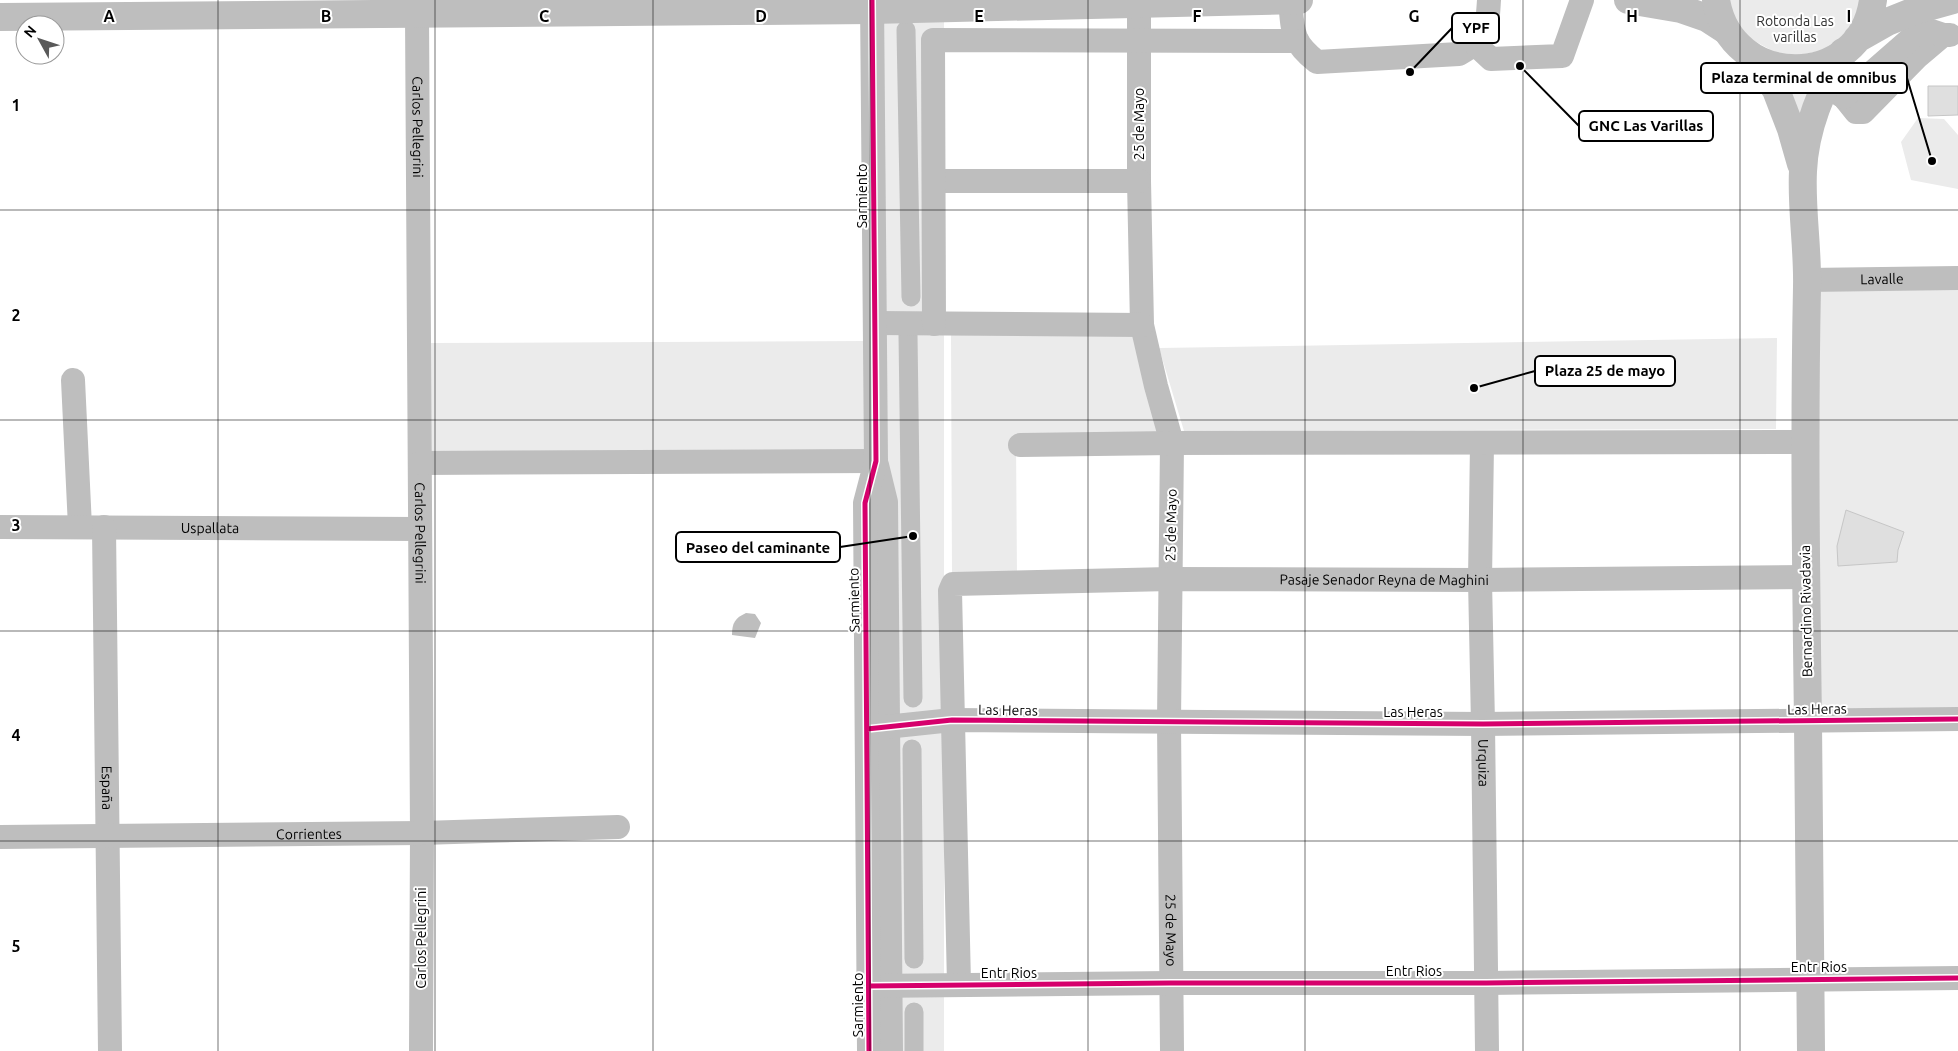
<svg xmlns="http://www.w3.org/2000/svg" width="1958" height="1051" viewBox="0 0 1958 1051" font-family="Ubuntu,sans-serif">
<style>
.green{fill:#ebebeb}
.water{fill:#bebebe}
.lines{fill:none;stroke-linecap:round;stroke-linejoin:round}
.canal{stroke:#bebebe;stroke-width:19}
.building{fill:#dfdfdf;stroke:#c6c6c6}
.minor{stroke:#bebebe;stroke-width:24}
.major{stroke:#bebebe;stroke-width:28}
.highway{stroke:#bebebe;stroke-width:28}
.cycleway-casing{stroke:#fff;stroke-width:8}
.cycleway{stroke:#d6006c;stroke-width:5}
.grid{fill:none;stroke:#000;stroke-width:1;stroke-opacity:0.55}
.labels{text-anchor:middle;stroke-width:4;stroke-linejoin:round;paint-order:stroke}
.park-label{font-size:14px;fill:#323232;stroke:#fff}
.street-label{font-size:14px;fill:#000;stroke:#fff}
.grid-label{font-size:16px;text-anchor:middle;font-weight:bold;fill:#000;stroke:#fff;stroke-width:4;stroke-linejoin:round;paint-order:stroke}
.leader{fill:none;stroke:#000;stroke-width:2}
.callout-dot{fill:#000;stroke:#fff;stroke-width:2}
.callout{fill:#fff;stroke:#000;stroke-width:2}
.callout-label{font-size:15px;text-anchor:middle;font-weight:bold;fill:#000}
</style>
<rect width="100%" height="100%" fill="#fff"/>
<path class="green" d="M 1729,0 L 1860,0 L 1855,18 L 1844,36 L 1827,50 L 1784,57 L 1747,37 L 1735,20 Z
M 944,20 L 944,1051 L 886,1051 L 878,21 Z
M 1783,86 L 1816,86 L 1800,128 Z
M 1918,118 L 1944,119 L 1958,135 L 1958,189 L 1911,180 L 1901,142 Z
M 1958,277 L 1958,719 L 1808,721 L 1807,280 Z
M 951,332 L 1135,333 L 1165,438 L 1016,440 L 1017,578 L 952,578 Z
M 1777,338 L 1776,429 L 1184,431 L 1159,348 Z
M 868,341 L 868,452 L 431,454 L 431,343 Z"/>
<path class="water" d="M 746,613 L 755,614 L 761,623 L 755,638 L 732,635 C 732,623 735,618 746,613 Z"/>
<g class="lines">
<path class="canal" d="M 906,30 L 911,297
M 908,335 L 913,698
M 912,749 L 914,959
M 914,1051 L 914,1012"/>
</g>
<path class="building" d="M 1928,86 L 1958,86 L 1958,115 L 1928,116 Z
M 1846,510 L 1904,532 L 1898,550 L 1897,562 L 1838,566 L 1837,546 Z"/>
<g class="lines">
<g class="minor">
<path d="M 1290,0 C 1293,31 1291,42 1317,62 L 1459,54 C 1488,38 1487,31 1489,0"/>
<path id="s1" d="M 1139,4 L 1139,181 L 1142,325 L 1156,386 L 1172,443 L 1169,722 L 1172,1051"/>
<path id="s2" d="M 417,15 L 422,833 L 421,1051"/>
<path d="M 1476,45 L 1491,59 L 1562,56 L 1582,0"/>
<path d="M 1810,76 L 1844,97 L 1856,112 L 1863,112 L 1917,57 L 1943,35"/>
<path d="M 1844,97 L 1915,35 L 1931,31 L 1943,35 L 1950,35"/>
<path d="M 934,181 L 1139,181"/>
<path id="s3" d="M 1807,280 L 1958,278"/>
<path d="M 875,323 L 1142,325"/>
<path d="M 934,324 L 933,40 L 1297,41"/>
<path d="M 73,380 L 80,527"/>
<path id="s4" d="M 1482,444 L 1480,580 L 1483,724 L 1487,1051"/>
<path d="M 1020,445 L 1172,443 L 1805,442"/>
<path d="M 420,463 L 876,461"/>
<path d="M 877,465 L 886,502 L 891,1051"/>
<path id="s5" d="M 0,527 L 420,529"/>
<path id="s6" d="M 104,527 L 110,1051"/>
<path d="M 867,729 L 952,720 L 1483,724 L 1958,719"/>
<path id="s7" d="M 0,837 L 422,833 L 618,827"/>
<path id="s8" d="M 959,984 L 950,591 L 953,584 L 1170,579 L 1480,580 L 1806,577"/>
<path d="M 869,986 L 1170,983 L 1486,983 L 1958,978"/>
<path d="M 869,1051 L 865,503 L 876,461 L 872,0"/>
</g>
<path class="major" d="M 1628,0 L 1681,9 L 1707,18 L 1727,31
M 0,17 L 872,10 L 1299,0
M 1755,59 L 1776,90 L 1791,129 L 1801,164
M 1811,1051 C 1810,941 1809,832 1808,722 C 1806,577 1804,432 1807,287 C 1808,248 1801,209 1803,171 C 1805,127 1822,89 1843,52"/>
<path class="highway" d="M 1716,0 C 1731,91 1861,91 1873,0
M 1857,39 L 1887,22 L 1917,10 L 1953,0"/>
<g class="cycleway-casing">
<path id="cycleway" d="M 867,729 L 952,720 L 1483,724 L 1958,719
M 869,986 L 1170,983 L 1486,983 L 1958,978
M 869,1051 L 865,503 L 876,461 L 872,0"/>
</g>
<use href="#cycleway" class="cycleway"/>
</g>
<path class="grid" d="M 218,0 L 218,1051M 435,0 L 435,1051M 653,0 L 653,1051M 870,0 L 870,1051M 1088,0 L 1088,1051M 1305,0 L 1305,1051M 1523,0 L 1523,1051M 1740,0 L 1740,1051M 0,210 L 1958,210M 0,420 L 1958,420M 0,631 L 1958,631M 0,841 L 1958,841"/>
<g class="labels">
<g class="park-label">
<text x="1795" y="26">Rotonda Las<tspan x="1795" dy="16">varillas</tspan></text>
</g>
<g class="street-label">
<text transform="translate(1139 124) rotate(-90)" y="5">25 de Mayo</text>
<text dy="5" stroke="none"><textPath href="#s2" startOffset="112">Carlos Pellegrini</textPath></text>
<text transform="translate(862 196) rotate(-90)" y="5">Sarmiento</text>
<text dy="5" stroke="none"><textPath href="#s3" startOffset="75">Lavalle</textPath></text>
<text transform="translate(1171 525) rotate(-89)" y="5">25 de Mayo</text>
<text dy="5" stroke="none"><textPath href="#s5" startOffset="210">Uspallata</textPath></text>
<text dy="5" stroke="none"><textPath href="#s2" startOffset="518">Carlos Pellegrini</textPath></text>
<text dy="5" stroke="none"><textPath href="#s8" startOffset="832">Pasaje Senador Reyna de Maghini</textPath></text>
<text transform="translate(854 600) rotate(-91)" y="5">Sarmiento</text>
<text transform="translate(1806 611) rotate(-91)" y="5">Bernardino Rivadavia</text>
<text transform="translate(1817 709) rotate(-1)" y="5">Las Heras</text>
<text transform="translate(1008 710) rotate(1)" y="5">Las Heras</text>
<text x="1413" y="717">Las Heras</text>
<text dy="5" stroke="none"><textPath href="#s4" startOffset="319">Urquiza</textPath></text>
<text dy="5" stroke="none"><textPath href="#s6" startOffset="261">España</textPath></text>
<text dy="5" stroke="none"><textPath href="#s7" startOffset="309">Corrientes</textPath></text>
<text dy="5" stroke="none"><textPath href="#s1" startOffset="930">25 de Mayo</textPath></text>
<text transform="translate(421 938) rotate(-90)" y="5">Carlos Pellegrini</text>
<text x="1819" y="972">Entr Rios</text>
<text x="1414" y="976">Entr Rios</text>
<text x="1009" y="978">Entr Rios</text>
<text transform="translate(858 1005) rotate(-90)" y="5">Sarmiento</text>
</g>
</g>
<g class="grid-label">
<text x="109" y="22">A</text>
<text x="326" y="22">B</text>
<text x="544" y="22">C</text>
<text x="761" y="22">D</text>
<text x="979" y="22">E</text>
<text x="1197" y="22">F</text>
<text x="1414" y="22">G</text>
<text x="1632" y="22">H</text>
<text x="1849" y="22">I</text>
<text x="16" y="111">1</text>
<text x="16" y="321">2</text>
<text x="16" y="531">3</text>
<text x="16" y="741">4</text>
<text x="16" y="952">5</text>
</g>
<path class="leader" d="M1410 72L1452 28M1932 161L1907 78M1520 66L1579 126M1474 388L1535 371M913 536L840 547"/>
<g class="callout-dot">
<circle cx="1410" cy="72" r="5"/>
<circle cx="1932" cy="161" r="5"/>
<circle cx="1520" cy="66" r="5"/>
<circle cx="1474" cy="388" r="5"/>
<circle cx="913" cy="536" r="5"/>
</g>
<g class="callout">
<rect x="1452" y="13" width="47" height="30" rx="5"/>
<rect x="1701" y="63" width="206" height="30" rx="5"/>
<rect x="1579" y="111" width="134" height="30" rx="5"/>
<rect x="1535" y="356" width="140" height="30" rx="5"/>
<rect x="676" y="532" width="164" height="30" rx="5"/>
</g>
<g class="callout-label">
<text x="1476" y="33">YPF</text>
<text x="1804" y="83">Plaza terminal de omnibus</text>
<text x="1646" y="131">GNC Las Varillas</text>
<text x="1605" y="376">Plaza 25 de mayo</text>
<text x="758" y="553">Paseo del caminante</text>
</g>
<g transform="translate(40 40) rotate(310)"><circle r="24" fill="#ffffff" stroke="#999999"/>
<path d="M0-4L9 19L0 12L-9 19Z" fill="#595959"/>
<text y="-8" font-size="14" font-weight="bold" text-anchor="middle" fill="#000000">N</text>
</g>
</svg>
